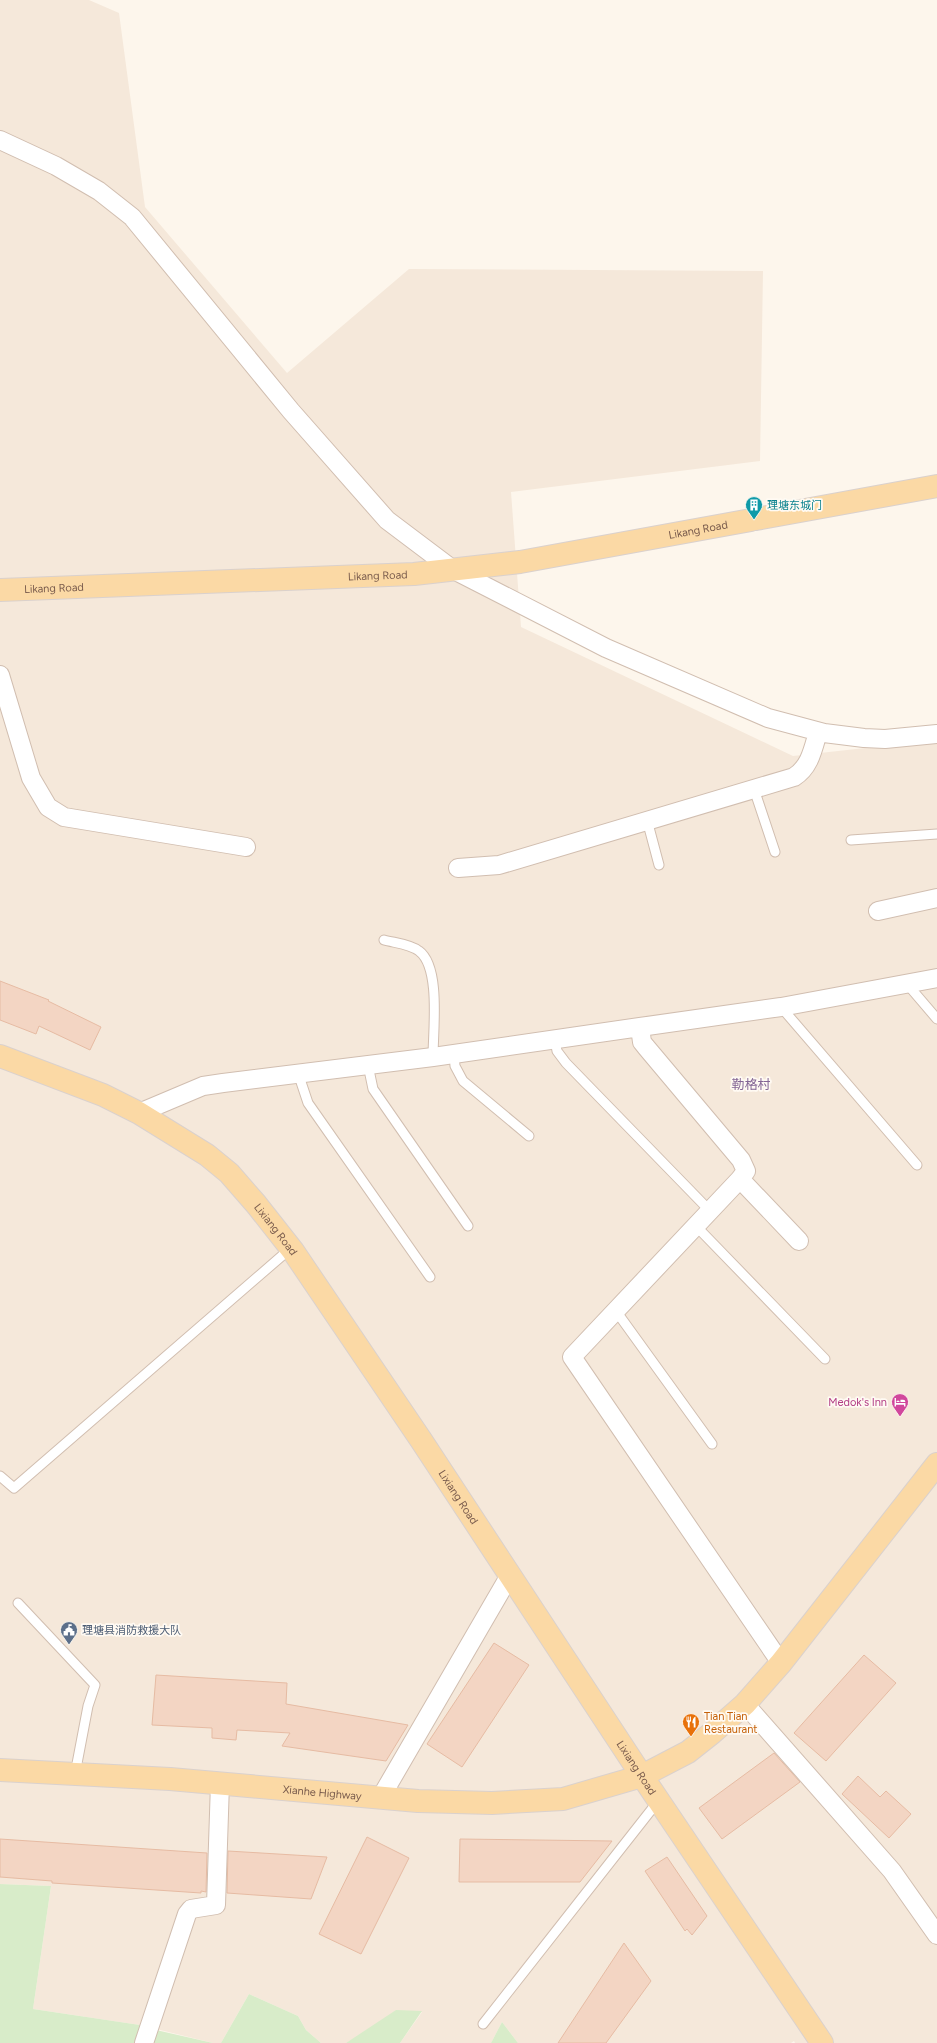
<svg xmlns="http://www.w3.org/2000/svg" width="937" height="2043" viewBox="0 0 937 2043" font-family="Figtree,'Noto Sans SC',sans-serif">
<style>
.residential{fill:#f5e8da}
.green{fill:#d8ecc9}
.building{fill:#f3d5c3;stroke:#e6bba3}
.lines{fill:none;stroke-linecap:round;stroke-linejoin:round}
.lane-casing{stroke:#d1beb0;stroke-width:11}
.street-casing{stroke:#d1beb0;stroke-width:20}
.primary-casing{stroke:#dad1cd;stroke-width:24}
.lane{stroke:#fff;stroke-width:9}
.street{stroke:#fff;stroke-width:18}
.primary{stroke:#fbd9a5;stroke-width:22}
.labels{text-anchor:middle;stroke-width:3.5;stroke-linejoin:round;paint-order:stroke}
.culture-label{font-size:11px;fill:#0d838f;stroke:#fffaf3;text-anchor:start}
.street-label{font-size:11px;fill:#7a5c4d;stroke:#fffaf3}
.hotel-label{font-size:11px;fill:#b23c85;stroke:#fffaf3;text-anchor:end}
.service-label{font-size:11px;fill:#4e5e75;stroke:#fffaf3;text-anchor:start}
.food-label{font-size:11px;fill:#c56008;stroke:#fffaf3;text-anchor:start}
.quarter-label{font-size:13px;fill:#846695;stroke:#fffaf3}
</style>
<rect width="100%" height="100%" fill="#fdf6ec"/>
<path class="residential" d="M 0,0 L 89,0 L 119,13 L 145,207 L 287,373 L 409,269 L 763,271 L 760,461 L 511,492 L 521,627 L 793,756 L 937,740 L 937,2043 L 795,2043 L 794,2041 L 791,2043 L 518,2043 L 502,2022 L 491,2043 L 400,2043 L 422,2012 L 362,2034 L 346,2043 L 321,2043 L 306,2030 L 298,2016 L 249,1994 L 221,2043 L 213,2043 L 140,2025 L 33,2009 L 51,1886 L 0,1884 Z"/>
<path class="green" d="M 0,1884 L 51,1886 L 33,2009 L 140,2025 L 136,2043 L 0,2043 Z
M 249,1994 L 298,2016 L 306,2030 L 321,2043 L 221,2043 Z
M 396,2010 L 422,2011 L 400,2043 L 346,2043 Z
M 502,2022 L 518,2043 L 491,2043 Z
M 156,2030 L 213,2043 L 151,2043 Z"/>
<path class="building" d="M 0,981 L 49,1000 L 48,1001 L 101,1027 L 90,1050 L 39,1026 L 36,1034 L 0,1020 Z
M 494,1643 L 529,1665 L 462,1767 L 427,1744 Z
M 864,1655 L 896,1683 L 826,1761 L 794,1733 Z
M 156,1675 L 287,1683 L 286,1704 L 408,1725 L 386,1761 L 282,1746 L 290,1733 L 237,1730 L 236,1740 L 212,1738 L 212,1728 L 152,1725 Z
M 774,1753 L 800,1782 L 722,1839 L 699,1808 Z
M 858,1776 L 880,1797 L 886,1791 L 911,1814 L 889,1838 L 842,1794 Z
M 367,1837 L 409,1858 L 361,1954 L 319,1934 Z
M 0,1839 L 207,1853 L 206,1892 L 201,1891 L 201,1893 L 52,1883 L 52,1881 L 0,1877 Z
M 460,1839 L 612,1841 L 580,1882 L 459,1882 Z
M 228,1851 L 327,1857 L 311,1899 L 227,1893 Z
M 667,1857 L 707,1916 L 692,1935 L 687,1929 L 685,1931 L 645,1871 Z
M 624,1943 L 651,1981 L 606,2043 L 558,2043 Z"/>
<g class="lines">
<g class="lane-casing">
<path id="lane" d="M 754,789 L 775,852
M 647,820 L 659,865
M 851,840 L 937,834
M 384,940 C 395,943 410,944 419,951 C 441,967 433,1031 433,1057
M 908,985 L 937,1019
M 781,1007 L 917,1165
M 555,1040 L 557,1051 L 566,1063 L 710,1211
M 454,1054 L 455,1066 L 463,1081 L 529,1136
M 368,1065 L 373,1089 L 468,1226
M 298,1073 L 308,1103 L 430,1277
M 696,1226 L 825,1359
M 616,1311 L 712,1444
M 0,1476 L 14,1488 L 291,1248
M 18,1603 L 95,1685 L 88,1706 L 75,1774
M 483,2024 L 659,1800"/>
</g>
<g class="street-casing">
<path id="street" d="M 0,140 L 56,166 L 99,191 L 132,217 L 291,411 L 387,520 L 452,569 L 606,648 L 768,718 L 824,733 L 864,738 L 885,739 L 937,734
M 0,675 L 31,778 L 48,807 L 64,817 L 246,847
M 458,868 L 499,865 L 794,777 C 810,767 813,749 818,732
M 878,911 L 937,898
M 640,1027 L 642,1042 L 646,1047 L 741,1160 L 746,1171 L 740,1179 L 572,1357 L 781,1663
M 139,1113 L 203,1086 L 223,1083 L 433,1057 L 640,1027 L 781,1007 L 937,978
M 740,1179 L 799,1241
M 745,1704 L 892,1871 L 937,1935
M 381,1797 L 510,1575
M 144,2043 L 187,1914 L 191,1909 L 216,1905 L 220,1783"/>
</g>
<g class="primary-casing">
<g id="primary">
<path d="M 756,519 L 937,486"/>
<path id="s1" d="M 0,590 L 414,574 L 520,562 L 751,520"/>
<path id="s2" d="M 0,1056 L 103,1095 L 139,1113 L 207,1155 L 229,1173 L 256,1204 L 293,1251 L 421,1440 L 642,1776 L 822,2043"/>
<path id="s3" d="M 0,1770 L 170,1779 L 418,1801 L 492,1803 L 563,1799 L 642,1776 L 688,1752 L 712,1733 L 745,1704 L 781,1663 L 937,1464"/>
</g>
</g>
<use href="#lane" class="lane"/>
<use href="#street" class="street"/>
<use href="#primary" class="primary"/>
</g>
<defs>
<g id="building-pin" transform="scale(0.9)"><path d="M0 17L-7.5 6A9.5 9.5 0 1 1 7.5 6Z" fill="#0f9aa8" stroke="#fffaf3"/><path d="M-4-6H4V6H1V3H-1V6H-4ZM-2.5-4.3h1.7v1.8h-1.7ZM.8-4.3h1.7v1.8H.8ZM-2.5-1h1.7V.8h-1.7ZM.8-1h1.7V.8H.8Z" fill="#fff"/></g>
<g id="hotel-pin" transform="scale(0.9)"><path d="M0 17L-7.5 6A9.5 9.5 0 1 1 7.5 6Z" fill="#d1479c" stroke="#fffaf3"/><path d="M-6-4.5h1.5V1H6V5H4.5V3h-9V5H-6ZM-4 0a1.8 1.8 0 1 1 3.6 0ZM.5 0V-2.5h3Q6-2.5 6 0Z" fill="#fff"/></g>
<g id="civic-pin" transform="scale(0.9)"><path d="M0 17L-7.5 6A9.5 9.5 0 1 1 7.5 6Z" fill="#5c6f8a" stroke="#fffaf3"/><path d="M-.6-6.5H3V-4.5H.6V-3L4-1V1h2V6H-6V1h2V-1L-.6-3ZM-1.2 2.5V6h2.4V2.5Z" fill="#fff"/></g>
<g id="restaurant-pin" transform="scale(0.9)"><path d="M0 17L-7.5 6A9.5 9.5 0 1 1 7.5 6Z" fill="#e8710a" stroke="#fffaf3"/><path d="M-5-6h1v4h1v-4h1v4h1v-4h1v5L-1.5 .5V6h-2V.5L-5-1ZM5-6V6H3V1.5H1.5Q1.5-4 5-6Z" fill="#fff"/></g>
</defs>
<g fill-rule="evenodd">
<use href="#building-pin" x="754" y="505"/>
<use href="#hotel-pin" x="900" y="1402"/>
<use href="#civic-pin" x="69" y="1630"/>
<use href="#restaurant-pin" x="691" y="1722"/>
</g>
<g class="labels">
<g class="culture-label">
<text x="767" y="509">理塘东城门</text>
</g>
<g class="street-label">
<text dy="4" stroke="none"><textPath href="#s1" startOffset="702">Likang Road</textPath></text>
<text dy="4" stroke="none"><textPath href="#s1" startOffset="378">Likang Road</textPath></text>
<text dy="4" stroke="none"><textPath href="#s1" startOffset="54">Likang Road</textPath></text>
<text dy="4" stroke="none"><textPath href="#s2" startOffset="332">Lixiang Road</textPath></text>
<text dy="4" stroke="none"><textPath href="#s2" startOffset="656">Lixiang Road</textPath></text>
<text dy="4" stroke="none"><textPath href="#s2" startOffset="980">Lixiang Road</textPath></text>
<text dy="4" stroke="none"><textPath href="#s3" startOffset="323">Xianhe Highway</textPath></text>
</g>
<g class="hotel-label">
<text x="887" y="1406">Medok's Inn</text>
</g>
<g class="service-label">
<text x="82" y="1634">理塘县消防救援大队</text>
</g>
<g class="food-label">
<text x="704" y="1720">Tian Tian<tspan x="704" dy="13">Restaurant</tspan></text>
</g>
<g class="quarter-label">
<text x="751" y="1089">勒格村</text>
</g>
</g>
</svg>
